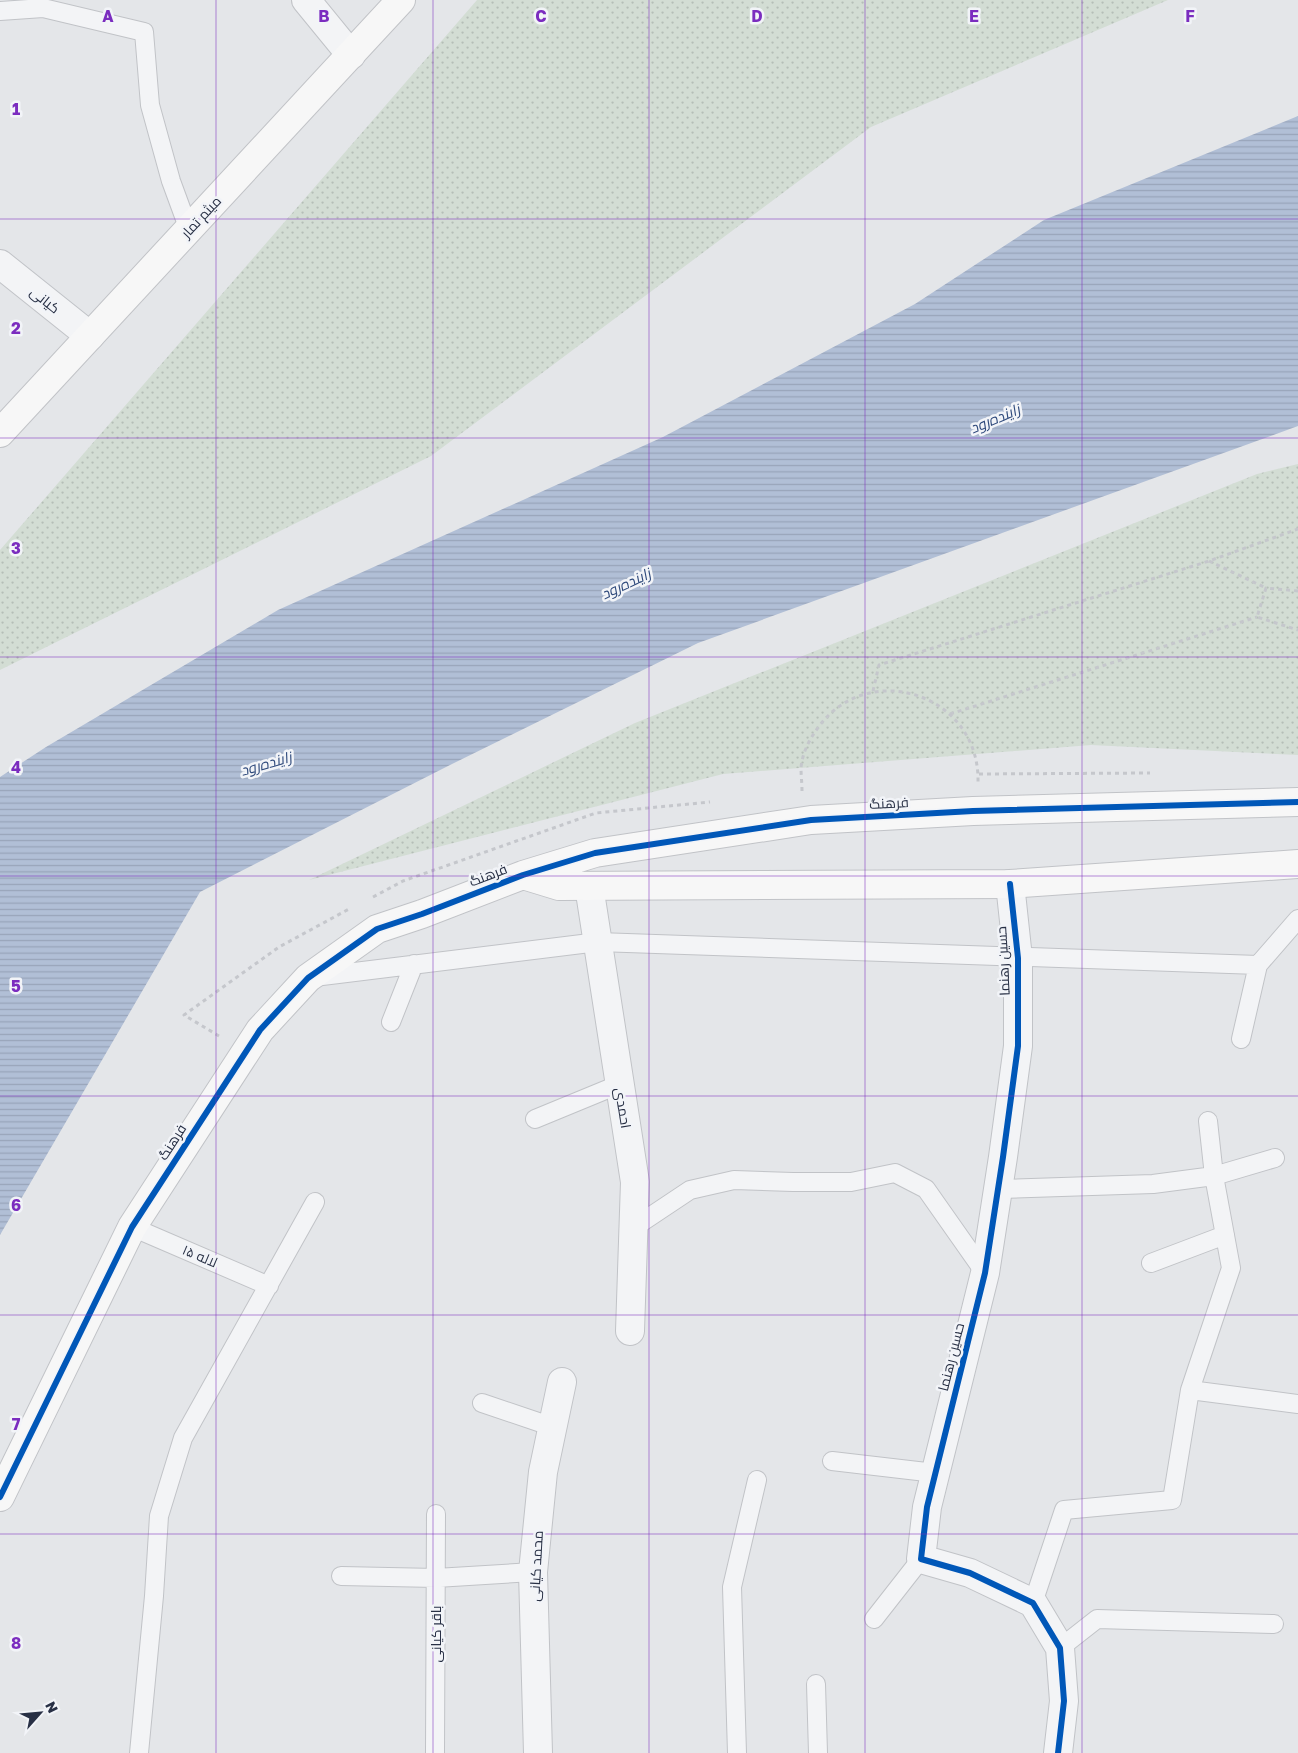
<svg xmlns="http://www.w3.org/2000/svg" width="1298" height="1753" viewBox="0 0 1298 1753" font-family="'Golos Text',Cairo,sans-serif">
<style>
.grass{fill:url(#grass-dots)}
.water{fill:url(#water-rules)}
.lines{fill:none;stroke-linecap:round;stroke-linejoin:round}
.lane-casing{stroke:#c1c3c7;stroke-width:20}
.street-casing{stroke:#c1c3c7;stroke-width:30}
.secondary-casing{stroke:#c1c3c7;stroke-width:30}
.path{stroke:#c5c7cc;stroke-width:3;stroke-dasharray:4 4;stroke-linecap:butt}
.lane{stroke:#f3f4f6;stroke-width:18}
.street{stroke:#f3f4f6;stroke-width:28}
.secondary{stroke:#f7f7f7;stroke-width:28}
.cycleway-casing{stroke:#f2f4f8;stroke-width:9}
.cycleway{stroke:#0057b8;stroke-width:6}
.grid{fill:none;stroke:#7b2cbf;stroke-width:1;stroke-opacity:0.55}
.labels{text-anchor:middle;stroke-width:5;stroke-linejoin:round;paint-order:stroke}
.street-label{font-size:14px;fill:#283045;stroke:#f2f4f8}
.water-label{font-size:15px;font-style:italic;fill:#2f4a7c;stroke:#f2f4f8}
.grid-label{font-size:16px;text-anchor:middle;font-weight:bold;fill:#7b2cbf;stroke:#f2f4f8;stroke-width:5;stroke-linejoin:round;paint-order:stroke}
</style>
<defs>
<pattern id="grass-dots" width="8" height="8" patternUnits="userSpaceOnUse" patternTransform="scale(1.25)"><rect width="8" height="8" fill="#d3ddd4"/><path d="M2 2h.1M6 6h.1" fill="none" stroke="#b5beb7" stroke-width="1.8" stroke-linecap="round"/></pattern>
<pattern id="water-rules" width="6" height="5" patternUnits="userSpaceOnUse" patternTransform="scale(1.25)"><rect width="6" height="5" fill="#b1bfd6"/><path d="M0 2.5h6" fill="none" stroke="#98a4b9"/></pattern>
</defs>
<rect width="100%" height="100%" fill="#e4e6e9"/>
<path class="grass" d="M 477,0 L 1168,0 L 871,127 L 431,456 L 0,670 L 0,550 Z
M 1298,464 L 1298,755 L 1091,745 L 723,774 L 309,880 L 635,723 L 1257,474 Z"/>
<path class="water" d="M 1298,116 L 1298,426 L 698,643 L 450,765 L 200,892 L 0,1235 L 0,777 L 46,747 L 278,610 L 663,437 L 915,304 L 1044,220 Z"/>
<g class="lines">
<g class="lane-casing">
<path id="lane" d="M 0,11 L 43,8 L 144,32 L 150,105 L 171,181 L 189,230
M 314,977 L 598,942 L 1258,965 L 1298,919
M 391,1022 L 414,964
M 1241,1039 L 1258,965
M 535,1119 L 620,1084
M 999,1189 L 1153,1184 L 1214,1176 L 1275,1158
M 132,1227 L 269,1286
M 633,1228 L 690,1190 L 734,1180 L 793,1182 L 851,1182 L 895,1173 L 926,1189 L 985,1273
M 1151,1263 L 1225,1235
M 1190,1390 L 1298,1404
M 482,1403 L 553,1427
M 832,1461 L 935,1473
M 341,1576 L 436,1578 L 533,1572
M 1033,1603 L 1064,1510 L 1172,1500 L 1190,1390 L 1231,1268 L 1214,1176 L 1208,1121
M 874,1619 L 921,1559
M 1060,1648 L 1097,1619 L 1274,1624
M 816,1684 L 818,1753
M 139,1753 L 154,1596 L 159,1516 L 183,1438 L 315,1202
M 435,1753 L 436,1514
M 737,1753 L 732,1587 L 757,1480"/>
</g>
<g class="street-casing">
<path id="street" d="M 306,0 L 351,55
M 0,264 L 90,336
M 1010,884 L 1018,958 L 1018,1046 L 1003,1157 L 985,1273 L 927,1507 L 921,1559 L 970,1573 L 1033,1603 L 1060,1648 L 1064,1701 L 1058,1753
M 589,886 L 635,1182 L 630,1331
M 538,1753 L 533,1572 L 543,1472 L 562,1382"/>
</g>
<g class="secondary-casing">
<path id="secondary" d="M 0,433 L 401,0
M 523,875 L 559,886 L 1010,884 L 1298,864
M 0,1497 L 132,1227 L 260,1030 L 308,978 L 377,929 L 422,914 L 523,875 L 595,853 L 811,820 L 973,811 L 1298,802"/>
</g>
<path class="path" d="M 1209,561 L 1266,588
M 1298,591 L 1266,588 L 1257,617 L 1298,630
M 873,691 L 879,665 L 1209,561 L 1298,529
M 950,714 L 1257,617
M 979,774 L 1150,773
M 802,791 C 802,783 801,775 801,768 C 802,754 809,740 817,729 C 867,657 980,694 978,782
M 373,897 L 403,881 L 596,813 L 710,802
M 219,1036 L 184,1015 L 279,947 L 349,909"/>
<use href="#lane" class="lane"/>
<use href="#street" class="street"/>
<use href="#secondary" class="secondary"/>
<g class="cycleway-casing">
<path id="cycleway" d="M 1010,884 L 1018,958 L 1018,1046 L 1003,1157 L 985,1273 L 927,1507 L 921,1559 L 970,1573 L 1033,1603 L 1060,1648 L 1064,1701 L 1058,1753
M 0,1497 L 132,1227 L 260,1030 L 308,978 L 377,929 L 422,914 L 523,875 L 595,853 L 811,820 L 973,811 L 1298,802"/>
</g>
<use href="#cycleway" class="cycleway"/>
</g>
<path class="grid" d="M 216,0 L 216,1753M 433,0 L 433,1753M 649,0 L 649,1753M 865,0 L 865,1753M 1082,0 L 1082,1753M 0,219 L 1298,219M 0,438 L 1298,438M 0,657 L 1298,657M 0,876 L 1298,876M 0,1096 L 1298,1096M 0,1315 L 1298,1315M 0,1534 L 1298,1534"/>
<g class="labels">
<g class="street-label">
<text transform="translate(201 217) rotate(-47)" y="5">میثم تمار</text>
<text transform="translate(45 300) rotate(39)" y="5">کیانی</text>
<text transform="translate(889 803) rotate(-3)" y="5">فرهنگ</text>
<text transform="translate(488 875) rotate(-21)" y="5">فرهنگ</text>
<text transform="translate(1003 961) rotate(-93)" y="5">حسین رهنما</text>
<text transform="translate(623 1108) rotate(81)" y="5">احمدی</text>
<text transform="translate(172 1142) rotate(-57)" y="5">فرهنگ</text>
<text transform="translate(200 1256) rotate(23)" y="5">لاله ۱۵</text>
<text transform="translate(951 1357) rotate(-76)" y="5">حسین رهنما</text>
<text transform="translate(536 1566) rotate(-87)" y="5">محمد کیانی</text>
<text transform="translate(436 1634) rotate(-90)" y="5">باقر کیانی</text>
</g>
<g class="water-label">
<text transform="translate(995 419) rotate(-23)" y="5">زاینده‌رود</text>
<text transform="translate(626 584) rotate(-25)" y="5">زاینده‌رود</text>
<text transform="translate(266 764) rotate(-16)" y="5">زاینده‌رود</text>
</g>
</g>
<g class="grid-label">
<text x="108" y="22">A</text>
<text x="324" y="22">B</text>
<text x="541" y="22">C</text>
<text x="757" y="22">D</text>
<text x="974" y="22">E</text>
<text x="1190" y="22">F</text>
<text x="16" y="115">1</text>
<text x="16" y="334">2</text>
<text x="16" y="554">3</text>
<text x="16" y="773">4</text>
<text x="16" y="992">5</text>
<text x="16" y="1211">6</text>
<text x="16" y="1430">7</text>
<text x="16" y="1649">8</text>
</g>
<g transform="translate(40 1713) rotate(63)" stroke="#f2f4f8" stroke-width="4" paint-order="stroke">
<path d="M0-4L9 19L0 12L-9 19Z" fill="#283045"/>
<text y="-8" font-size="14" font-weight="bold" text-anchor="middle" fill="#283045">N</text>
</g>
</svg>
